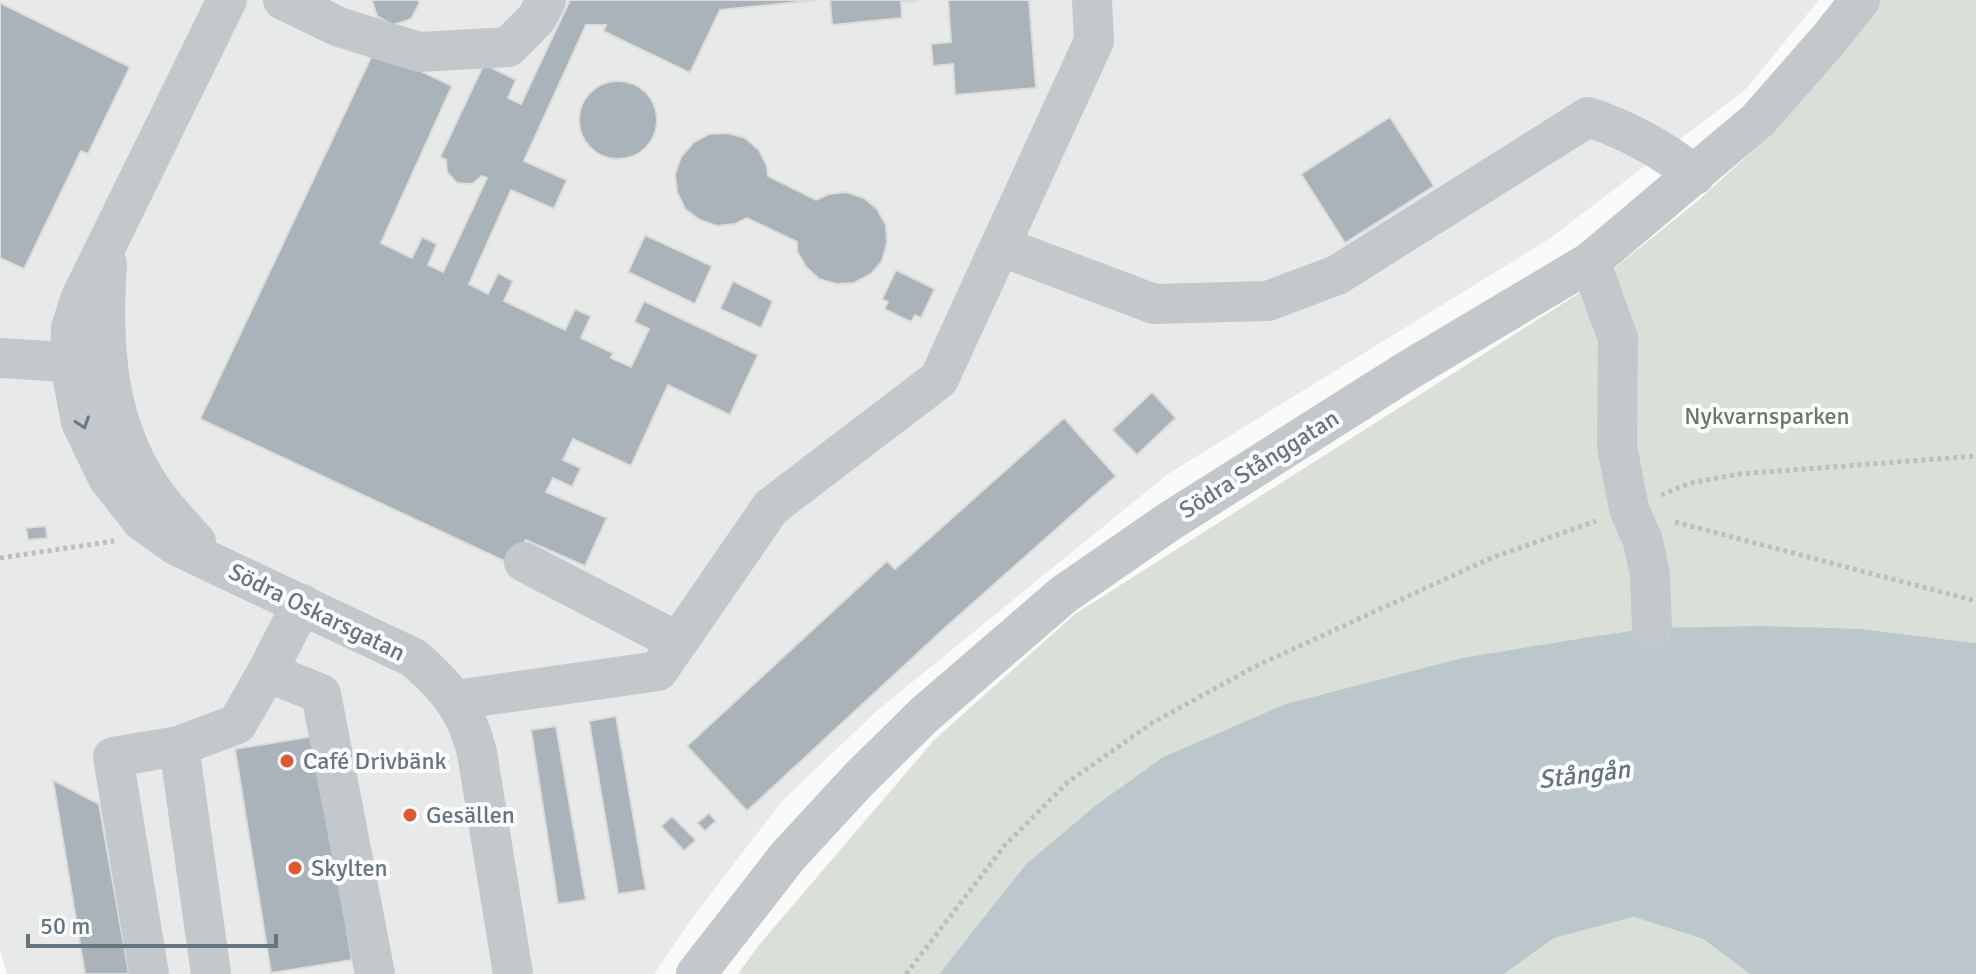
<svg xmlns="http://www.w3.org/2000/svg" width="1976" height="974" viewBox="0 0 1976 974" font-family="Signika,sans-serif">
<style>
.built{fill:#e8e9e9}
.green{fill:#dadfd7}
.water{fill:#bbc7cb}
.building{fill:#aab3b9;stroke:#dcdcda;stroke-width:2}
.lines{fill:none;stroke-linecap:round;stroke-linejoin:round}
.path{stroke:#bbbfc2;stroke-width:5;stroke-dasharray:4 4;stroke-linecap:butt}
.minor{stroke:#c3c8cc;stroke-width:40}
.oneway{stroke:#6a7a87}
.poi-dot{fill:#e4572e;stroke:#fff;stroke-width:3}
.labels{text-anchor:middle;stroke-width:8;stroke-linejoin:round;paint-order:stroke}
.park-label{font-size:24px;fill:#687a64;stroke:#fff}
.street-label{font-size:24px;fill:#657683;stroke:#fff}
.poi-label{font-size:24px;fill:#657683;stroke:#fff;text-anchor:start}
.water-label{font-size:26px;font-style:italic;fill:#60757c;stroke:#fff}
</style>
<rect width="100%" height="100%" fill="#fafaf8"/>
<path class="built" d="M 0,0 L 1819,0 L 1746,89 L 1549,239 L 1168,474 L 879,709 L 782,801 L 690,921 L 654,974 L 7,974 L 0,950 Z"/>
<path class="green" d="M 1880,0 L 1976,0 L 1976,643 L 1862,629 L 1462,658 L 1285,704 L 1163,757 L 1096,805 L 1026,864 L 939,974 L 738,974 L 759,945 L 935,739 L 1075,614 L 1600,280 L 1701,198 L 1767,138 Z
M 1634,917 L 1703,939 L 1750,974 L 1504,974 L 1554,938 Z"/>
<path class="water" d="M 1760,626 L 1862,629 L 1976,643 L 1976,974 L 1750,974 L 1703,939 L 1634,917 L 1554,938 L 1504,974 L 939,974 L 1026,864 L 1096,805 L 1163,757 L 1285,704 L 1462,658 L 1584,638 L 1652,628 Z"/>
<path class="building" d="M 372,0 L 419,0 L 419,4 L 411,19 L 393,25 L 377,16 Z
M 570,0 L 818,0 L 720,10 L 690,73 L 603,31 L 606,25 L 586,25 L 524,161 L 567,180 L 554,209 L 511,190 L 469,284 L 488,294 L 498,273 L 513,281 L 504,301 L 565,330 L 575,309 L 591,316 L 581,338 L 613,353 L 611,358 L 631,367 L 649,329 L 634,322 L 644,301 L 758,355 L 730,415 L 668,385 L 631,466 L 573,439 L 563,460 L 581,468 L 572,487 L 553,478 L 546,492 L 607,518 L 585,566 L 526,540 L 513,565 L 200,419 L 375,49 L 452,86 L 381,243 L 412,258 L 422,237 L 437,244 L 428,265 L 443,272 L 487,178 L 482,176 L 472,184 L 457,183 L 447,172 L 446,160 L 440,157 L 484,64 L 516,80 L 508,98 L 521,104 Z
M 830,0 L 917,0 L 917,1 L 901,2 L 902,18 L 832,25 Z
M 948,0 L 1029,0 L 1036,88 L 955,95 L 953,64 L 933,66 L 931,44 L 951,42 Z
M 0,3 L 130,67 L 88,154 L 81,151 L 24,269 L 0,258 Z
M579 120a39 39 0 1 1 78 0a39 39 0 1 1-78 0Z
M 1390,117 L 1434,186 L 1345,243 L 1301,174 Z
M 727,133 L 745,138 L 759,150 L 767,166 L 768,176 L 816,200 L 829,194 L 846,192 L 864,198 L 877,209 L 886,225 L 887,243 L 882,261 L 871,274 L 854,283 L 837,284 L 819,279 L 806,267 L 797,251 L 797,242 L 747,218 L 735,224 L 717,226 L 700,220 L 685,209 L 677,192 L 675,174 L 681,157 L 693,143 L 709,134 Z
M 645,235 L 712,266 L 695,304 L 628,272 Z
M 896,270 L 935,289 L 921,318 L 915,315 L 911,322 L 884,309 L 888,302 L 882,299 Z
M 733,281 L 773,301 L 761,328 L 720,309 Z
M 1152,392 L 1176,418 L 1137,455 L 1112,430 Z
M 1064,418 L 1116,476 L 947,626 L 747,811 L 687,746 L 887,561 L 895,569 Z
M 46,526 L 47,538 L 28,540 L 26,528 Z
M 616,716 L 646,890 L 618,894 L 589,721 Z
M 556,726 L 586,900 L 558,904 L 531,730 Z
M 315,736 L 352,960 L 271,973 L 235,749 Z
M 53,780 L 99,804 L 129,974 L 85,974 Z
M 709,813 L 716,821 L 705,831 L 697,823 Z
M 672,816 L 696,840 L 684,851 L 661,826 Z"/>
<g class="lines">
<path class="path" d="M 1661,495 L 1690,483 L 1739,474 L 1976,456
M 1675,522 L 1976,601
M 0,558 L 114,541
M 906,974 L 1005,845 L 1068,782 L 1152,723 L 1254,667 L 1491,558 L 1596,521"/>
<path class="minor" d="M 227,0 L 81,297 L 71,328 L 70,364 L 81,422 L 108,478 L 142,521 L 177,546 L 414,658 C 447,687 467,710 477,753 L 513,974
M 283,0 L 339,27 L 419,52 L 508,47 L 537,18 L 546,0
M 1000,246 L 1154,304 L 1268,301 L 1337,275 L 1588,117 C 1628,130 1662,149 1695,175
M 1590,262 L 1618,338 L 1617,446 L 1629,509 L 1643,541 L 1650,575 L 1652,628
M 107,264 C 102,336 105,410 142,474 C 156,499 177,521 196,542
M 0,358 L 96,364
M 524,562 L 678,642
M 302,604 L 267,672 L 321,694 L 375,974
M 455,700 L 658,671 L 771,507 L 939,379 L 1094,41 L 1092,0
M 179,746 L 211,974
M 149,974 L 113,757 L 179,746 L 237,724 L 267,672
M 696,974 L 788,856 L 859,779 L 924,715 L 1063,595 L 1167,523 L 1407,371 L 1590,262 L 1758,120 L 1829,39 L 1860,0"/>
</g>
<defs><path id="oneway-chevron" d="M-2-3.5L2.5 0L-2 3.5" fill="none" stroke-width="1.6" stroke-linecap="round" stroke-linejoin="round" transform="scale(2)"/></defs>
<use class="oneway" href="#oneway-chevron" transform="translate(83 423) rotate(71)"/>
<g class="poi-dot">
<circle cx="287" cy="761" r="8"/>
<circle cx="410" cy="815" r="8"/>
<circle cx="295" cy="868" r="8"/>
</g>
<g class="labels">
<g class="park-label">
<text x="1767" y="424">Nykvarnsparken</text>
</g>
<g class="street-label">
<text transform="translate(1259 464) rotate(-32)" y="8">Södra Stånggatan</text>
<text transform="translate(317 612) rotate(26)" y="8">Södra Oskarsgatan</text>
</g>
<g class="poi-label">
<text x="303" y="769">Café Drivbänk</text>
<text x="426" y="823">Gesällen</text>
<text x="311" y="876">Skylten</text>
</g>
<g class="water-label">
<text transform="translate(1584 774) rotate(-7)" y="9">Stångån</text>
</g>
</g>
<path d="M28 934v12h248v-12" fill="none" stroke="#657683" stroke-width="4"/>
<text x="40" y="934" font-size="24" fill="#657683" stroke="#ffffff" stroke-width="6" paint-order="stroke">50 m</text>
</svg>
